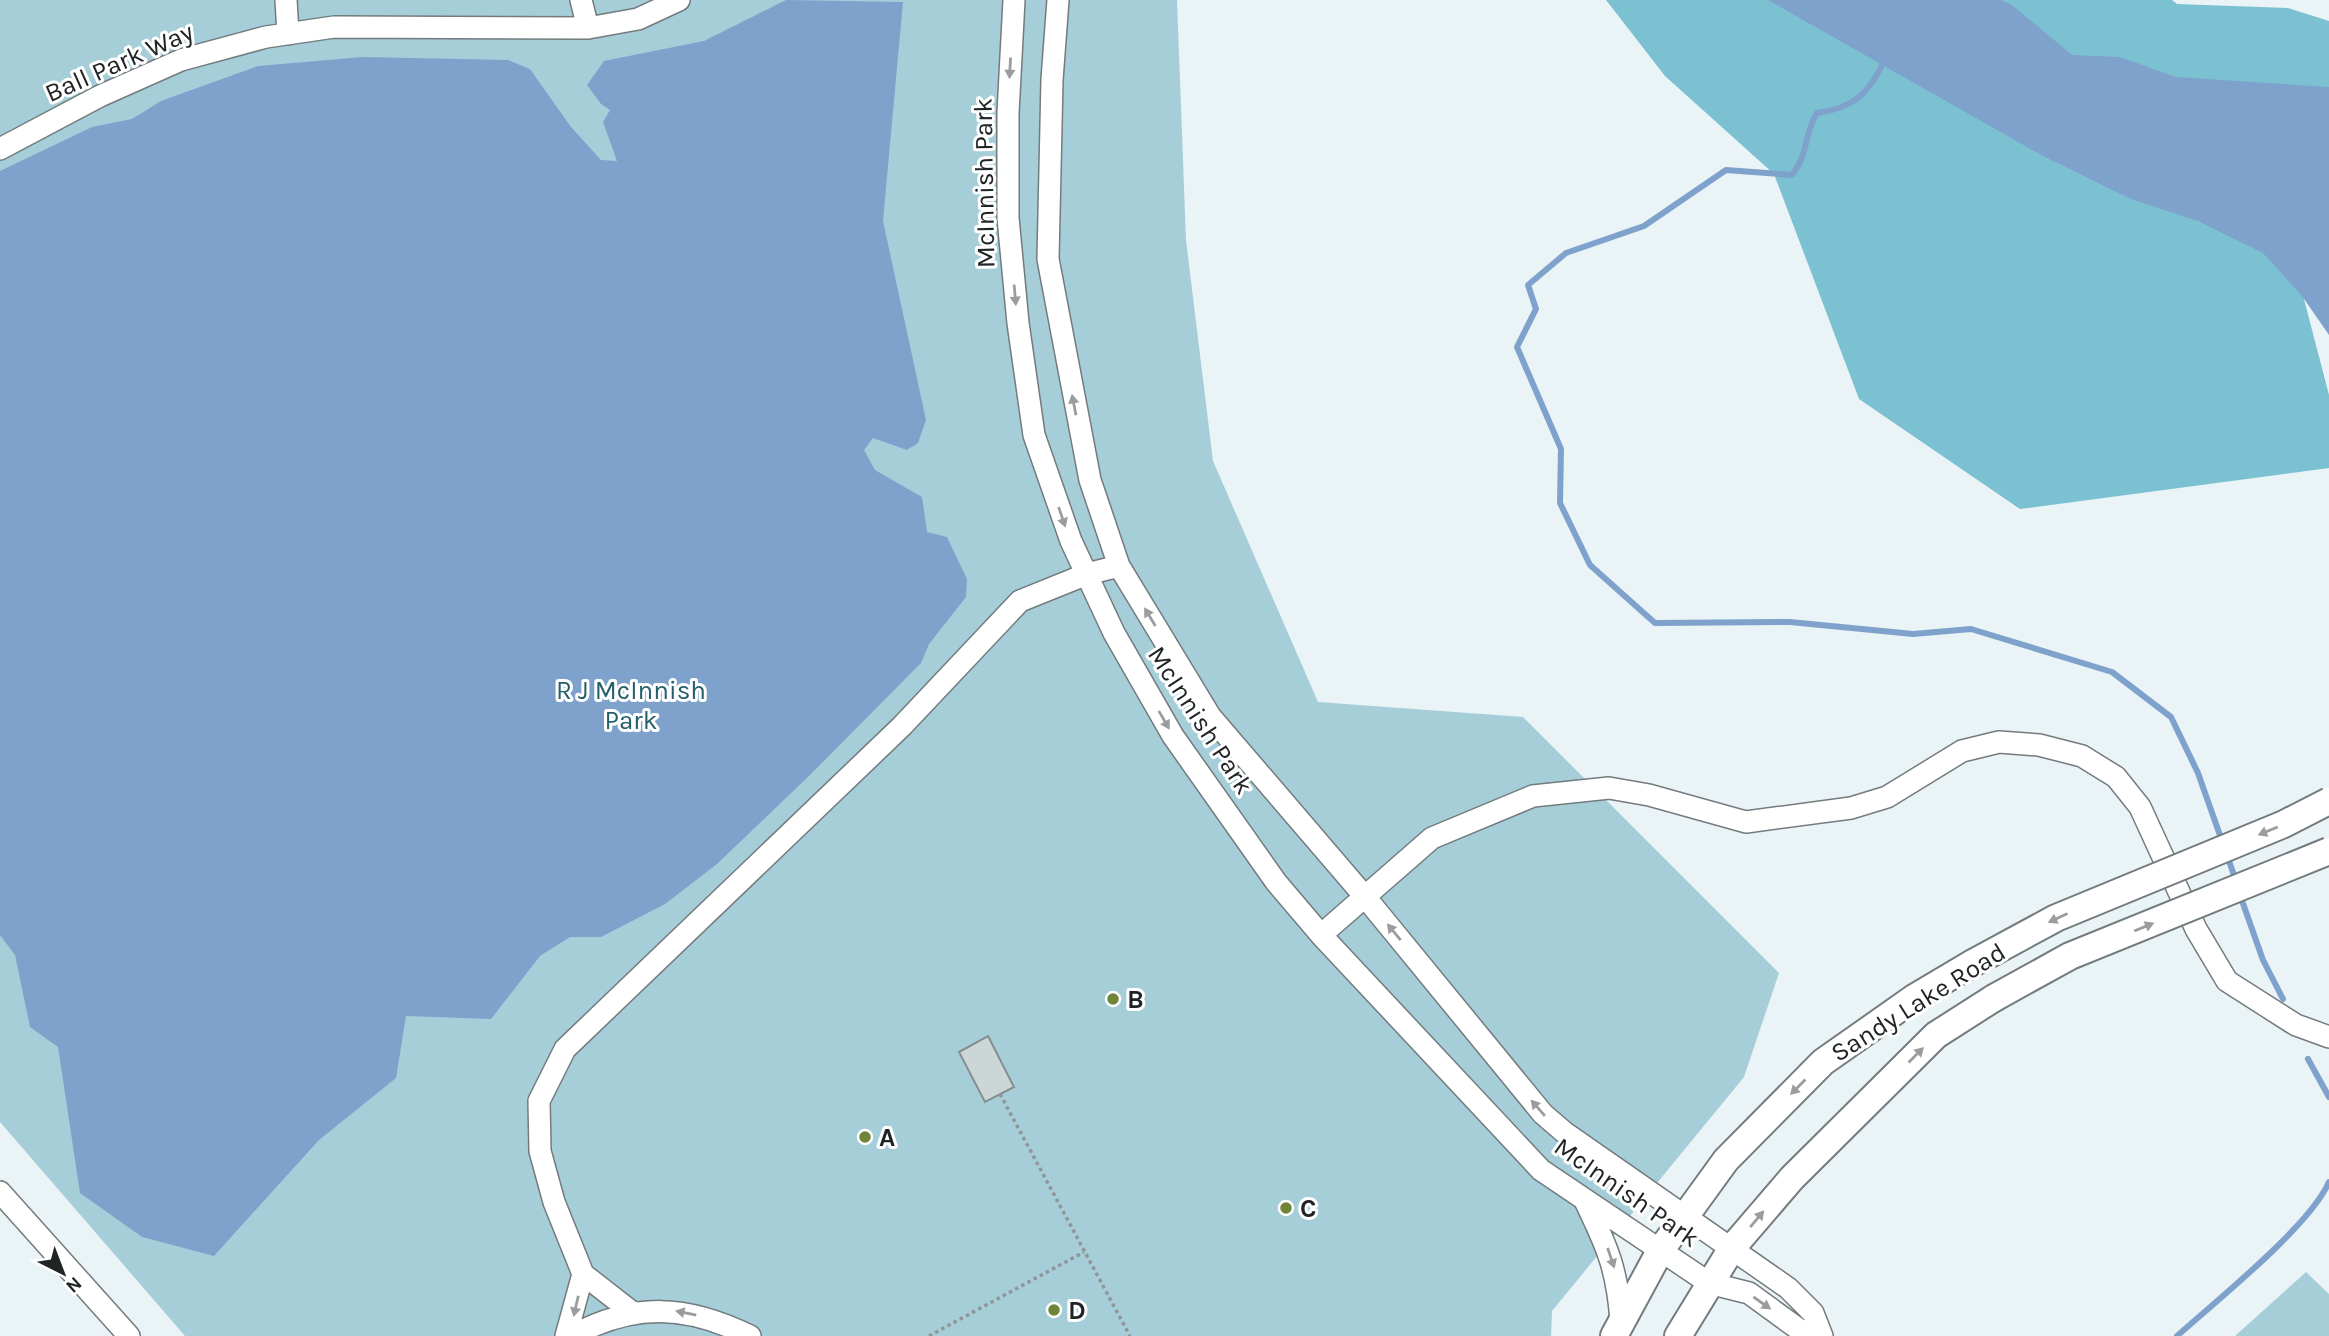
<svg xmlns="http://www.w3.org/2000/svg" width="2329" height="1336" viewBox="0 0 2329 1336" font-family="Karla,sans-serif">
<style>
.green{fill:#a6ced9}
.forest{fill:#7bc1d2}
.water{fill:#7ea2cc}
.lines{fill:none;stroke-linecap:round;stroke-linejoin:round}
.stream{stroke:#7ea2cc;stroke-width:6}
.building{fill:#cdd6d6;stroke:#868f8f;stroke-width:2}
.minor-casing{stroke:#737b7e;stroke-width:24}
.major-casing{stroke:#737b7e;stroke-width:30}
.path{stroke:#8f9698;stroke-width:3.5;stroke-dasharray:3.5 3.5;stroke-linecap:butt}
.minor{stroke:#fff;stroke-width:21}
.major{stroke:#fff;stroke-width:26}
.major-bridge-casing{stroke:#737b7e;stroke-width:30;stroke-linecap:butt}
.major-bridge{stroke:#fff;stroke-width:26}
.oneway{fill:#9b9c9d}
.poi-dot{fill:#6f8436;stroke:#fff;stroke-width:2.5}
.labels{text-anchor:middle;stroke-width:6;stroke-linejoin:round;paint-order:stroke}
.street-label{font-size:26px;fill:#212425;stroke:#fff}
.park-label{font-size:26px;fill:#265f6c;stroke:#fff}
.poi-label{font-size:26px;font-weight:bold;fill:#212425;stroke:#fff;text-anchor:start}
</style>
<rect width="100%" height="100%" fill="#eaf3f6"/>
<path class="green" d="M 0,0 L 1177,0 L 1186,240 L 1213,461 L 1318,702 L 1523,717 L 1779,973 L 1744,1077 L 1552,1311 L 1551,1336 L 185,1336 L 0,1122 Z
M 2306,1272 L 2329,1294 L 2329,1336 L 2235,1336 Z"/>
<path class="forest" d="M 1606,0 L 2172,0 L 2177,4 L 2288,8 L 2329,21 L 2329,193 L 2287,234 L 2329,395 L 2329,468 L 2020,509 L 1859,399 L 1774,174 L 1665,76 Z"/>
<path class="water" d="M 786,0 L 903,2 L 883,221 L 926,420 L 918,443 L 907,450 L 873,438 L 864,450 L 875,470 L 922,497 L 927,532 L 947,537 L 967,579 L 966,597 L 929,644 L 921,663 L 811,774 L 717,864 L 665,904 L 601,937 L 570,937 L 540,956 L 491,1019 L 406,1016 L 396,1078 L 319,1140 L 214,1256 L 142,1237 L 80,1193 L 58,1047 L 30,1027 L 15,955 L 0,935 L 0,171 L 92,127 L 132,119 L 161,101 L 258,66 L 363,57 L 508,60 L 530,69 L 571,127 L 601,160 L 617,161 L 603,122 L 610,110 L 601,104 L 587,85 L 604,61 L 704,41 Z
M 1768,0 L 2001,0 L 2011,4 L 2072,55 L 2120,57 L 2176,77 L 2329,87 L 2329,335 L 2302,296 L 2263,253 L 2198,221 L 2131,199 L 2043,156 Z"/>
<g class="lines">
<path class="stream" d="M 1884,61 C 1869,94 1853,108 1817,113 C 1803,136 1809,154 1792,175 L 1726,170 L 1644,226 L 1566,253 L 1528,285 L 1536,309 L 1517,347 L 1561,449 L 1560,503 L 1590,565 L 1655,623 L 1790,622 L 1913,634 L 1971,629 L 2112,672 L 2171,717 L 2198,773 L 2222,841
M 2227,855 L 2236,881
M 2240,895 L 2263,960 L 2283,999
M 2308,1059 L 2329,1097
M 2177,1336 C 2216,1301 2310,1226 2329,1182"/>
</g>
<path class="building" d="M 988,1036 L 1014,1087 L 985,1102 L 959,1052 Z"/>
<g class="lines">
<g class="minor-casing">
<path id="minor" d="M 286,0 L 288,34
M 581,0 L 588,28
M 1014,0 L 1008,113 L 1008,218 L 1018,323 L 1034,435 L 1071,541 L 1114,633 L 1173,736 L 1276,882 L 1321,935 L 1541,1170 L 1709,1283 L 1749,1293 L 1808,1336
M 1058,0 L 1052,80 L 1048,259 L 1090,480 L 1119,566 L 1210,716 L 1366,898 L 1543,1114 L 1564,1132 L 1788,1288 L 1813,1313 L 1822,1336
M 0,149 L 100,96 L 181,60 L 266,37 L 334,27 L 588,28 L 638,19 L 679,0
M 1321,935 L 1432,838 L 1533,796 L 1609,788 L 1649,795 L 1746,822 L 1851,808 L 1887,797 L 1962,751 L 1999,742 L 2039,745 L 2082,756 L 2116,777 L 2140,807 L 2196,929 L 2227,981 L 2296,1025 L 2329,1037
M 0,1192 L 129,1336
M 1585,1201 C 1607,1246 1618,1271 1621,1323
M 633,1313 L 583,1274 L 554,1202 L 540,1151 L 539,1101 L 565,1049 L 902,726 L 1020,601 L 1087,574 L 1119,566
M 566,1336 L 583,1274
M 572,1336 C 635,1302 687,1305 750,1336"/>
</g>
<g class="major-casing">
<path id="major" d="M 1614,1336 L 1660,1251 L 1726,1160 L 1823,1062 L 1914,998 L 1973,963
M 1678,1336 L 1732,1248 L 1792,1178 L 1936,1035 L 1994,998"/>
</g>
<path class="path" d="M 1000,1094 L 1130,1336
M 929,1336 L 1084,1252"/>
<use href="#minor" class="minor"/>
<use href="#major" class="major"/>
<g class="major-bridge-casing">
<path id="major-bridge" d="M 1973,963 L 2056,918 L 2284,824 L 2329,801
M 1994,998 L 2070,956 L 2329,851"/>
</g>
<use href="#major-bridge" class="major-bridge"/>
</g>
<defs><path id="oneway-solid" d="M-6-.8H1V-3.2L6.5 0L1 3.2V.8H-6Z" transform="scale(1.75)"/></defs>
<g class="oneway">
<use href="#oneway-solid" transform="translate(1010 68) rotate(93)"/>
<use href="#oneway-solid" transform="translate(1015 295) rotate(85)"/>
<use href="#oneway-solid" transform="translate(1074 405) rotate(-101)"/>
<use href="#oneway-solid" transform="translate(1062 517) rotate(71)"/>
<use href="#oneway-solid" transform="translate(1150 617) rotate(-121)"/>
<use href="#oneway-solid" transform="translate(1164 720) rotate(60)"/>
<use href="#oneway-solid" transform="translate(2268 831) rotate(158)"/>
<use href="#oneway-solid" transform="translate(2058 918) rotate(155)"/>
<use href="#oneway-solid" transform="translate(2144 927) rotate(-22)"/>
<use href="#oneway-solid" transform="translate(1394 932) rotate(-129)"/>
<use href="#oneway-solid" transform="translate(1916 1055) rotate(-45)"/>
<use href="#oneway-solid" transform="translate(1798 1087) rotate(135)"/>
<use href="#oneway-solid" transform="translate(1538 1108) rotate(-131)"/>
<use href="#oneway-solid" transform="translate(1757 1219) rotate(-50)"/>
<use href="#oneway-solid" transform="translate(1611 1258) rotate(71)"/>
<use href="#oneway-solid" transform="translate(1762 1303) rotate(35)"/>
<use href="#oneway-solid" transform="translate(576 1306) rotate(103)"/>
<use href="#oneway-solid" transform="translate(686 1313) rotate(-168)"/>
</g>
<g class="poi-dot">
<circle cx="1113" cy="999" r="7"/>
<circle cx="865" cy="1137" r="7"/>
<circle cx="1286" cy="1208" r="7"/>
<circle cx="1054" cy="1310" r="7"/>
</g>
<g class="labels">
<g class="street-label">
<text transform="translate(119 62) rotate(-24)" y="9">Ball Park Way</text>
<text transform="translate(984 183) rotate(-91)" y="9">McInnish Park</text>
<text transform="translate(1201 720) rotate(57)" y="9">McInnish Park</text>
<text transform="translate(1918 1002) rotate(-32)" y="9">Sandy Lake Road</text>
<text transform="translate(1627 1192) rotate(35)" y="9">McInnish Park</text>
</g>
<g class="park-label">
<text x="631" y="699">R J McInnish<tspan x="631" dy="30">Park</tspan></text>
</g>
<g class="poi-label">
<text x="1127" y="1008">B</text>
<text x="879" y="1146">A</text>
<text x="1300" y="1217">C</text>
<text x="1068" y="1319">D</text>
</g>
</g>
<g transform="translate(63 1273) rotate(138)" stroke="#ffffff" stroke-width="5" paint-order="stroke">
<path d="M0-5L12 26L0 18L-12 26Z" fill="#212425"/>
<text y="-10" font-size="19" font-weight="bold" text-anchor="middle" fill="#212425">N</text>
</g>
</svg>
